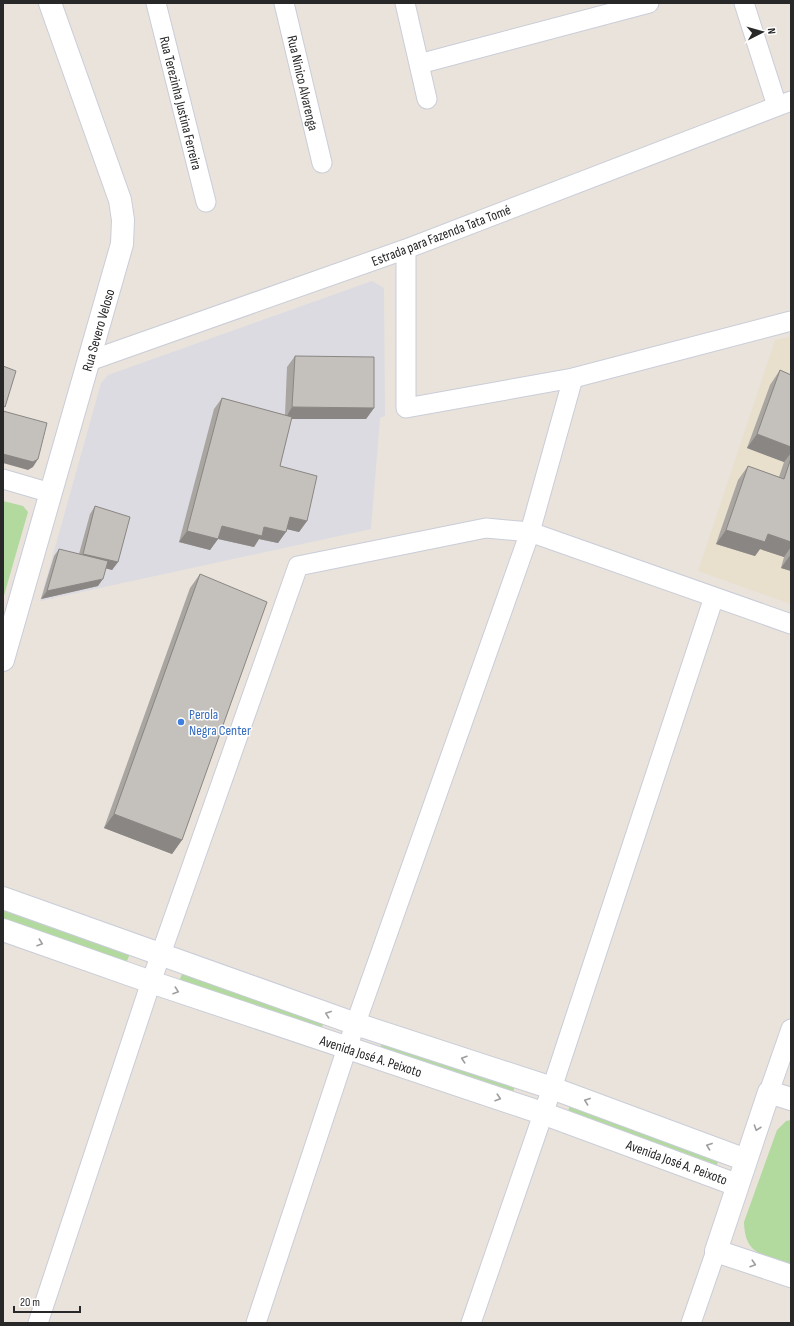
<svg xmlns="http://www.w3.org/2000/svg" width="794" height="1326" viewBox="0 0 794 1326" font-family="'Sofia Sans Condensed',sans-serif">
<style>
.industrial{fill:#dddbe2}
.education{fill:#e8dfcd}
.green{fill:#b2d99e}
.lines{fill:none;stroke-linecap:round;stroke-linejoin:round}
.minor-casing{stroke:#cacdd8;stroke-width:21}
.tertiary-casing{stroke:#cacdd8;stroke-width:24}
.minor{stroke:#fff;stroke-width:19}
.tertiary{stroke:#fff;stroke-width:22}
.wall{fill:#a9a5a1}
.shaded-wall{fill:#898683}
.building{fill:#c4c0bb;stroke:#898683}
.oneway{stroke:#9e9e9e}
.shop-dot{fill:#3f7fe0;stroke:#fff;stroke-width:1.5}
.labels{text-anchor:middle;stroke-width:3;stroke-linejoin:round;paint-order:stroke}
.street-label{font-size:14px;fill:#282828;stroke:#fff}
.shop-label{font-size:14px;fill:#366cbe;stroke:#fff;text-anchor:start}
</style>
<rect width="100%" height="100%" fill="#e9e3db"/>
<path class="industrial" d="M 372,281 L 384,288 L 385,416 L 380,418 L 371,529 L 40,601 L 101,383 L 108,375 Z"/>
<path class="education" d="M 791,337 L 791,604 L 698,571 L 775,340 Z"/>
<path class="green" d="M 3,501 L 23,506 L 28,512 L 3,599 Z
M 3,909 L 130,954 L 126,963 L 3,919 Z
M 183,972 L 324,1023 L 320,1030 L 179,981 Z
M 382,1042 L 515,1086 L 512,1095 L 380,1051 Z
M 571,1103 L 719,1157 L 717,1165 L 568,1111 Z
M 791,1120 L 791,1264 C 763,1254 745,1256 744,1222 L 777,1130 L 786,1121 Z"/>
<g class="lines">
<g class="minor-casing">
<path id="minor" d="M 156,3 L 206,202
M 284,3 L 322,163
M 405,3 L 427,99
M 744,3 L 777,106
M 419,64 L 649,3
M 406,249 L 406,408 L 573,378 L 791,321
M 89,361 L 406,249 L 791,101
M 3,479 L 51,493
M 769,1092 L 791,1029
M 38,1323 L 151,982 L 298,566 L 486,528 L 530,532 L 791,624
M 256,1323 L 347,1048 L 530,532 L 573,378
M 471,1323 L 552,1088 L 714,597
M 691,1323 L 716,1251"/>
</g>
<g class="tertiary-casing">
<path id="tertiary" d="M 3,660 L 122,244 L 123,220 L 120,200 L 50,3
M 3,898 L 356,1024 L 552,1088 L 746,1160
M 3,930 L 151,982 L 542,1113 L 737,1185
M 791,1099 L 769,1092 L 716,1251 L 791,1276"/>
</g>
<use href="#minor" class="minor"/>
<use href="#tertiary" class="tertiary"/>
</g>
<path class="wall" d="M 295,356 L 374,408 L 366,419 L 291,419 L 280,466 L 307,521 L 299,532 L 287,529 L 278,543 L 259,539 L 254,547 L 218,539 L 210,550 L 179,542 L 214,409 L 222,398 L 285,415 L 287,367 Z
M 780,370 L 791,375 L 791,571 L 781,568 L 784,557 L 760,549 L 755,556 L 716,544 L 738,480 L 748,466 L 779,477 L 784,462 L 747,448 L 770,385 Z
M 95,506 L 118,562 L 112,570 L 106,568 L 98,586 L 41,599 L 54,556 L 59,549 L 79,554 L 90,514 Z
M 200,574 L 182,840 L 172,854 L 104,828 L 190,588 Z"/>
<path class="shaded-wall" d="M 292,407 L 374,408 L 366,419 L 285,419 Z
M 757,434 L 791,447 L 791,453 L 784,462 L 747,448 Z
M 3,454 L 38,459 L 33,467 L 28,470 L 3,463 Z
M 290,517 L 307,521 L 299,532 L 282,528 Z
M 222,526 L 264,527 L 286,532 L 278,543 L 259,539 L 254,547 L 214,538 Z
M 726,530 L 768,534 L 791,542 L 791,547 L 784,557 L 760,549 L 755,556 L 716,544 Z
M 187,531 L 218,539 L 210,550 L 179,542 Z
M 83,554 L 118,562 L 112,570 L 77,561 Z
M 791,554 L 791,571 L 781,568 Z
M 103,579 L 98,586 L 41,599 L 47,591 Z
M 114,814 L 182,840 L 172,854 L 104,828 Z"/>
<path class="building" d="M 295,356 L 374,357 L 374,408 L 292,407 Z
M 3,366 L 16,371 L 5,407 L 3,406 Z
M 780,370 L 791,375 L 791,447 L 757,434 Z
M 222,398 L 292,417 L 280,466 L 317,476 L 307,521 L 290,517 L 286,532 L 264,527 L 262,536 L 222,526 L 218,539 L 187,531 Z
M 3,411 L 47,423 L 38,459 L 33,462 L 3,454 Z
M 791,458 L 791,542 L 768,534 L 765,542 L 726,530 L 748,466 L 784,479 Z
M 95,506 L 130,517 L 118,562 L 83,554 Z
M 59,549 L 108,561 L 103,579 L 47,591 Z
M 200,574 L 267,602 L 182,840 L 114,814 Z"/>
<defs><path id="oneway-chevron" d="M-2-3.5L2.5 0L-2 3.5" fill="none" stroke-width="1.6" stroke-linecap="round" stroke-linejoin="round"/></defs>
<g class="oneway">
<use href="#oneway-chevron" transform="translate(40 943) rotate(19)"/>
<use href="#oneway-chevron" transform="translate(176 991) rotate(19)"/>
<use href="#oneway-chevron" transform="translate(328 1014) rotate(-160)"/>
<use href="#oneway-chevron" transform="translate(464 1059) rotate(-162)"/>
<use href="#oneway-chevron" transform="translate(498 1098) rotate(18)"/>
<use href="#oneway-chevron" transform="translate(587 1101) rotate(-160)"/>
<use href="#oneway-chevron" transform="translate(757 1128) rotate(109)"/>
<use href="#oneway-chevron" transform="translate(709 1146) rotate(-160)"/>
<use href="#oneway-chevron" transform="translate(753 1264) rotate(18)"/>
</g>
<circle class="shop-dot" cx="181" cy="722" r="4"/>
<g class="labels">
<g class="street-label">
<text transform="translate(303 83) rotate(77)" y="5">Rua Ninico Alvarenga</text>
<text transform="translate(181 103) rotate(76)" y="5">Rua Terezinha Justina Ferreira</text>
<text transform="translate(441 235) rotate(-21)" y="5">Estrada para Fazenda Tata Tomé</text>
<text transform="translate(98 330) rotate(-74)" y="5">Rua Severo Veloso</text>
<text transform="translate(371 1056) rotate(18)" y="5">Avenida José A. Peixoto</text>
<text transform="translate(677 1162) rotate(20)" y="5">Avenida José A. Peixoto</text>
</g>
<g class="shop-label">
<text x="189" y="719">Perola<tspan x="189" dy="16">Negra Center</tspan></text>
</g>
</g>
<rect width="794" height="1326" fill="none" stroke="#282828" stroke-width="8"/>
<g transform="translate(762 32) rotate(84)" stroke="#ffffff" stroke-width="3" paint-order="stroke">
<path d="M0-3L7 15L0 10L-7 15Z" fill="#282828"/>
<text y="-6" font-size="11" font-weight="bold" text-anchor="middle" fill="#282828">N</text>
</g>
<path d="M14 1306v6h66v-6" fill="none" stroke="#282828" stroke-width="2"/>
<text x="20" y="1306" font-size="12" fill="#282828" stroke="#ffffff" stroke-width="3" paint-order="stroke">20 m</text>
</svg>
